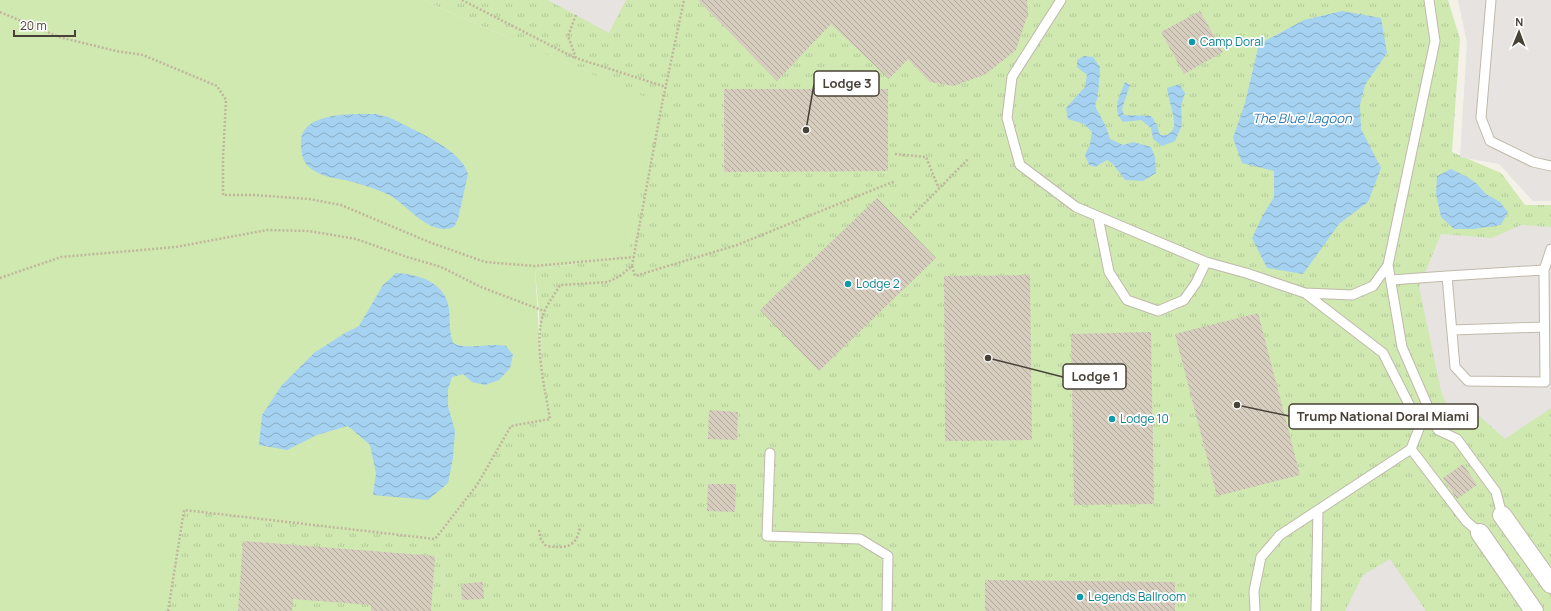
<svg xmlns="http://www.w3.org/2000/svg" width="1551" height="611" viewBox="0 0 1551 611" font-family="Manrope,sans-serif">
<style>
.grass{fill:#cfe9b1}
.park{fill:url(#park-tufts)}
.parking{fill:#e6e3e0}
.water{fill:url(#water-waves)}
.building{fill:url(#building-back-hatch)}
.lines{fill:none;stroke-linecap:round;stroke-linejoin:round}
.lane-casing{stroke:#c0b9ab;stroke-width:11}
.street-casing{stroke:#c0b9ab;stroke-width:20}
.path{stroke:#c2b59c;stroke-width:2.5;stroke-dasharray:2 2;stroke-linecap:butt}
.lane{stroke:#fff;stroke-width:9}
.street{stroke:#fff;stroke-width:18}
.culture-dot{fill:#0f9aa8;stroke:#fff;stroke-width:1.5}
.labels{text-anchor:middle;stroke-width:3.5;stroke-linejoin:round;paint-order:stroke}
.culture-label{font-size:12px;fill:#0d838f;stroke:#fff;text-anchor:start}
.water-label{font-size:13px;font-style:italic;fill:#2e7cb5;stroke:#fff}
.leader{fill:none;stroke:#484137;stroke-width:1.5}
.callout-dot{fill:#484137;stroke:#fff;stroke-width:1.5}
.callout{fill:#fff;stroke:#484137;stroke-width:1.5}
.callout-label{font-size:13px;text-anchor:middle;font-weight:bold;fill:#484137}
</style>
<defs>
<pattern id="park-tufts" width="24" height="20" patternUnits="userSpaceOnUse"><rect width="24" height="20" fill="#cfe9b1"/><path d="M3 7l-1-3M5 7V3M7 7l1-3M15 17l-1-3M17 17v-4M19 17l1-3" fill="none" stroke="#b3c999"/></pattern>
<pattern id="water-waves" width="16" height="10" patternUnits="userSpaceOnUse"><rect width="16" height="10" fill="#a5d2f1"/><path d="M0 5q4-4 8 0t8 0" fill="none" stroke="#88acc4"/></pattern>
<pattern id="building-back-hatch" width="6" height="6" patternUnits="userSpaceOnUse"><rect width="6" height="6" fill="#d6cdbe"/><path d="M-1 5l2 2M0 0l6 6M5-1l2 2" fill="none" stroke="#b0a89b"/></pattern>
</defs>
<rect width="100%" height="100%" fill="#f4f1e8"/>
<path class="grass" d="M 0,0 L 422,0 L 662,104 L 627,255 L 535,270 L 541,365 L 550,419 L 477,485 L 435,539 L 184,510 L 168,611 L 0,611 Z"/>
<path class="park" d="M 422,0 L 1448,0 L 1460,39 L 1452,152 L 1501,173 L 1525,205 L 1551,205 L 1551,611 L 168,611 L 184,510 L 435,539 L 477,485 L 511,426 L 549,418 L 541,365 L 540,326 L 535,270 L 627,255 L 661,104 Z"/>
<path class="parking" d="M 548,0 L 626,0 L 609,33 Z
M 1458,0 L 1551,0 L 1551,201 L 1533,201 L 1499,164 L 1460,157 L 1467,43 Z
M 1521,225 L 1551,227 L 1551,408 L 1505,439 L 1475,412 L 1450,415 L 1441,391 L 1419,287 L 1441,234 L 1492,238 Z
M 1390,559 L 1426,611 L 1345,611 L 1363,575 Z"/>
<path class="water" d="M 1342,11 L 1381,18 L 1387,53 L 1365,85 L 1360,105 L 1361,129 L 1381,168 L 1368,202 L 1339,224 L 1303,274 L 1267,268 L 1252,238 L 1263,215 L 1274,197 L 1274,171 L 1242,163 L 1233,138 L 1245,103 L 1259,44 L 1304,20 Z
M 1084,56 L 1093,57 L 1100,67 L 1098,95 L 1095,106 L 1106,127 L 1110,139 L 1123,145 L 1133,142 L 1151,147 L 1155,157 L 1156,173 L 1143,181 L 1125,180 L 1113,164 L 1107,160 L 1095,167 L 1089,165 L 1085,155 L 1090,144 L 1092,132 L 1084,124 L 1068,119 L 1066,108 L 1085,87 L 1087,75 L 1077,67 L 1077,60 Z
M 1125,82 L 1130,85 L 1122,109 L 1124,115 L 1151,116 L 1157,125 L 1160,135 L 1168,135 C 1170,133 1173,130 1174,127 C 1176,120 1168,98 1167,88 L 1179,84 L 1185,93 L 1181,106 L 1182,125 L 1175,141 L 1162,146 L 1153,139 L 1151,128 L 1141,120 L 1123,122 C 1111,109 1120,96 1125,82 Z
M 376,114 L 388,117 L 397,121 C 417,132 462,150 468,174 L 458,219 L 454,227 C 429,237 408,205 389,195 C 375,188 360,184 345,180 C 333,178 319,176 309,167 C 303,162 301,152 301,144 C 299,111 354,114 376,114 Z
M 1451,169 L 1467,177 L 1476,183 L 1486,194 L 1500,202 L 1508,212 L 1501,225 L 1474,229 L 1454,229 L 1441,217 L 1436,194 L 1437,176 Z
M 396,273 C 417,274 442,281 448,304 C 451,316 448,329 453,343 C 468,351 489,342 506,346 L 513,355 L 510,368 L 499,380 L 485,385 L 472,382 L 463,374 L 452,377 L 448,389 L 448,406 L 455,431 L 453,458 L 448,483 L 428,500 L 373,495 L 376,473 L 370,445 L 348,426 L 317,435 L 287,450 L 259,445 L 262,415 L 282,385 L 314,353 L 345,333 L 359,326 L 383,285 Z"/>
<path class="building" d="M 698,0 L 1027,0 L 1028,13 L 1016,50 L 986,74 L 954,86 L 930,82 L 908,59 L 889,79 L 831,24 L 777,81 Z
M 1200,11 L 1223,52 L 1184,74 L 1161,32 Z
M 724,89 L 888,89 L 888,171 L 724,172 Z
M 877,198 L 936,258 L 819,371 L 760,310 Z
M 1030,275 L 1032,440 L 945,441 L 944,276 Z
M 1258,313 L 1300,475 L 1217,496 L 1175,334 Z
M 1151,332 L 1154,504 L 1074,505 L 1071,334 Z
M 709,410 L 738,412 L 737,440 L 708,439 Z
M 1463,464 L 1477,485 L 1457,499 L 1443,478 Z
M 708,484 L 736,484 L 735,512 L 707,511 Z
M 243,541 L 435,556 L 431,611 L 371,611 L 371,605 L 293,599 L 292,611 L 238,611 Z
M 985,580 L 1175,582 L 1175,611 L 985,611 Z
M 483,582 L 484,599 L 462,600 L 461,584 Z"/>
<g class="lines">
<g class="lane-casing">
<path id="lane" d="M 1061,0 L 1012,77 L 1007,118 L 1020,165 L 1076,207 L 1206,262 L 1246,273 L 1305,293 L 1352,295 L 1373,286 L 1388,265
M 1429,0 L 1435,41 L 1388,265 L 1402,347 L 1438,430 L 1457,439 L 1496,492 L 1502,515
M 1491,0 L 1481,118 L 1490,141 L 1533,162 L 1551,166
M 1098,217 L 1109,272 L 1127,300 L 1158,311 L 1184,300 L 1196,283 L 1206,262
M 1544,270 L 1551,249
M 1391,280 L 1447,276 L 1455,367 L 1468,381 L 1545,382 L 1544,270 L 1447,276
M 1305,293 L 1383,353 L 1420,426 L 1411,449 L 1466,521 L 1480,533
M 1452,330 L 1544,327
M 770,453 L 767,536 L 860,539 L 888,556 L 887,611
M 1255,611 L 1254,591 L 1261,557 L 1280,535 L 1411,449
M 1316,611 L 1318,511"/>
</g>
<g class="street-casing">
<path id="street" d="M 1502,515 L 1551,584
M 1480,533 L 1534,611"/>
</g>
<path class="path" d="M 462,0 L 575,58
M 0,12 L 59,37 L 116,51 L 143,55 L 217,86 L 226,100 L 223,158 L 223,195 L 254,195 L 309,199 L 341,205 L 429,242 L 485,262 L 534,266 L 634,257
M 576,15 L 568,36 L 576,58 L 666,87
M 895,154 L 926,157 L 939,189
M 910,218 L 968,159
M 632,266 L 635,276 L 737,245 L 895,181
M 0,278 L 61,257 L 176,247 L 267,230 L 309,231 L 356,239 L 407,257 L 441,267 L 481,287 L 544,311
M 539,530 L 541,540 L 546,546 C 565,548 576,549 580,527
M 168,611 L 184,510 L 435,539 L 477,485 L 511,426 L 550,419 C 545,390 533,339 544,312 C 548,303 555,294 560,285 L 608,282 L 620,276 L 632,266 L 662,104 L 684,0"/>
<use href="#lane" class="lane"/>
<use href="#street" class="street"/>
</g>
<g class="culture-dot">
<circle cx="1192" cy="42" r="4"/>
<circle cx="848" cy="284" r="4"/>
<circle cx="1112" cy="419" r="4"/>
<circle cx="1080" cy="597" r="4"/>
</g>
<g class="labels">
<g class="culture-label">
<text x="1200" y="46">Camp Doral</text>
<text x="856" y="288">Lodge 2</text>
<text x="1120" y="423">Lodge 10</text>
<text x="1088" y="601">Legends Ballroom</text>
</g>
<g class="water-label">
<text x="1302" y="123">The Blue Lagoon</text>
</g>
</g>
<path class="leader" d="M806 130L814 84M988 358L1063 377M1237 405L1289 416"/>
<g class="callout-dot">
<circle cx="806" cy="130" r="4"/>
<circle cx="988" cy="358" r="4"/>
<circle cx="1237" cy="405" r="4"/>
</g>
<g class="callout">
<rect x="814" y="71" width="65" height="25" rx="4"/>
<rect x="1063" y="364" width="63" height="25" rx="4"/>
<rect x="1289" y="404" width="189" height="25" rx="4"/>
</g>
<g class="callout-label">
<text x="847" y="88">Lodge 3</text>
<text x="1095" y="381">Lodge 1</text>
<text x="1383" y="421">Trump National Doral Miami</text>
</g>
<g transform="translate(1519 32) rotate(1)" stroke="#ffffff" stroke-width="3" paint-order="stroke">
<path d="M0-3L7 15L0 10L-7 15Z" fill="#484137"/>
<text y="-6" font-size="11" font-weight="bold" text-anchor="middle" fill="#484137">N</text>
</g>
<path d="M14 30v6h61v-6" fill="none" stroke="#484137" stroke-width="2"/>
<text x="20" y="30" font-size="12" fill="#484137" stroke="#ffffff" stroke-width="3" paint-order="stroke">20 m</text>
</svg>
